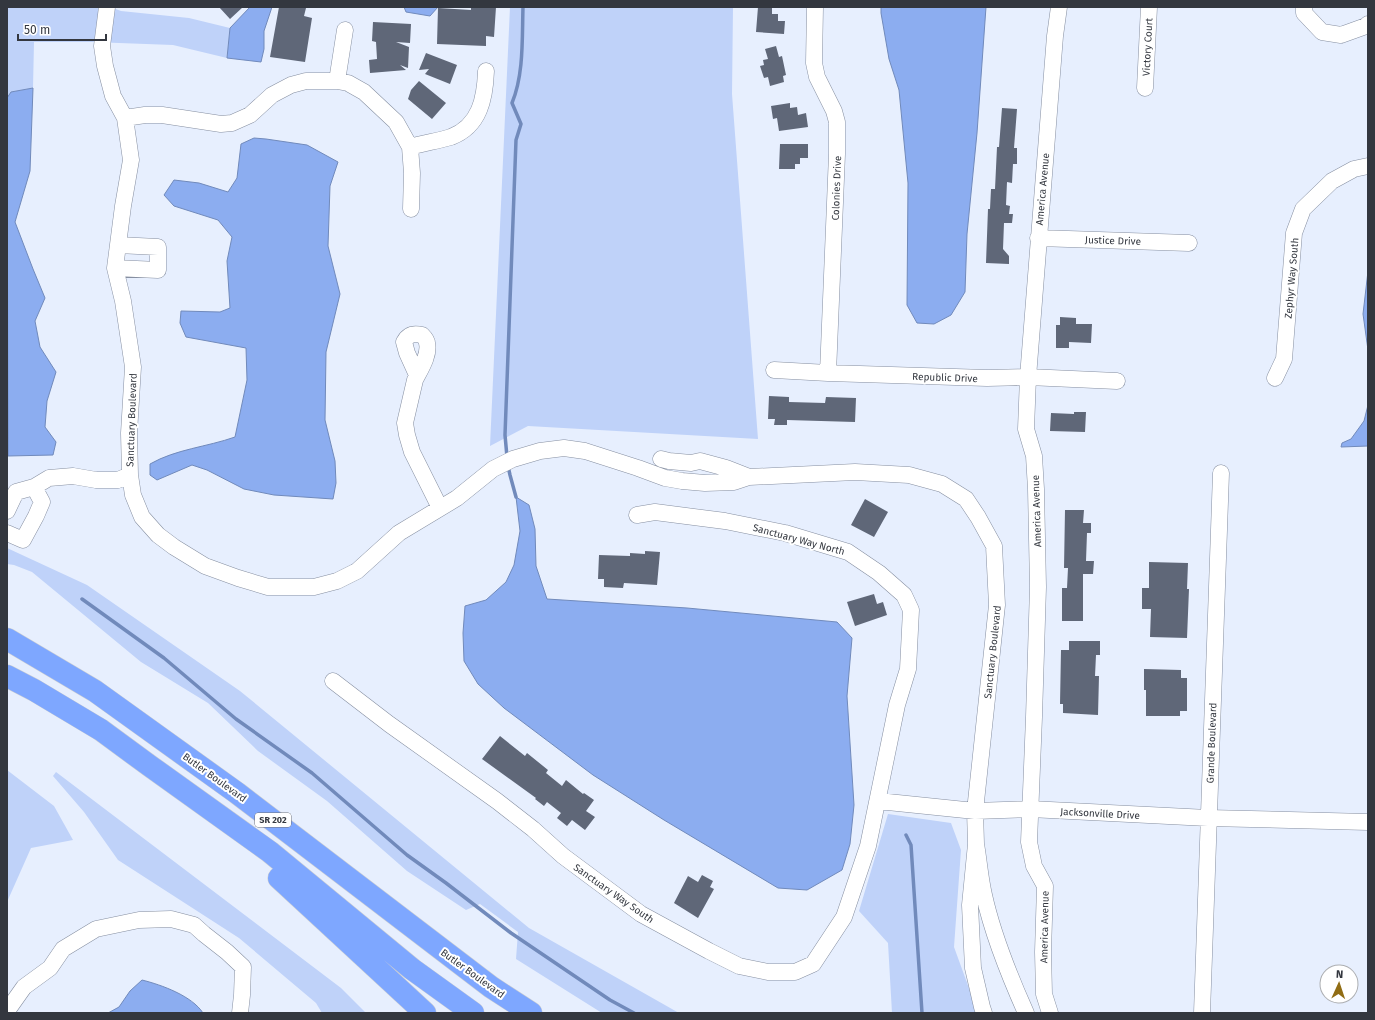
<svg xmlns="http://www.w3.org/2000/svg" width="1375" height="1020" viewBox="0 0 1375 1020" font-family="'Fira Sans',sans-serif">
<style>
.green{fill:#bfd2f9}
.water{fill:#8cadf0;stroke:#718abb}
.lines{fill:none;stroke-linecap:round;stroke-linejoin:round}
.stream{stroke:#718abb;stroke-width:3.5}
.building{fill:#5f6778}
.minor-casing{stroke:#868fa1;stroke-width:17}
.highway-casing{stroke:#cecfd1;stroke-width:23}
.minor{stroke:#fff;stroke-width:16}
.highway{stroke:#7ea7ff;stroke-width:22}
.labels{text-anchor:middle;stroke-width:4;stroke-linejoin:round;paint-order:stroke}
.shield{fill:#fff;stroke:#707379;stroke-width:1}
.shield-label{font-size:9px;font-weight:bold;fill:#33373f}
.street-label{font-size:10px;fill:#33373f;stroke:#fff}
</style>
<rect width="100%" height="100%" fill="#e7effe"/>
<path class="green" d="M 7,7 L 110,7 L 121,11 L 189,18 L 230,28 L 227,58 L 173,45 L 92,42 L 34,42 L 33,88 L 12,92 L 7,98 Z
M 510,7 L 733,7 L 732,94 L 758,439 L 528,426 L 490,446 Z
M 7,548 L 87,585 L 240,691 L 529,928 L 679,1013 L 602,1013 L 516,959 L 518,932 L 480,904 L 466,910 L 407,871 L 327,801 L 258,751 L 208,703 L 141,662 L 32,572 L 14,565 L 7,564 Z
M 7,770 L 54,806 L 73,840 L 31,848 L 7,902 Z
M 56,772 L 341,988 L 366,1013 L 322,1013 L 316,1003 L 239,938 L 118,860 L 84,812 L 53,776 Z
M 888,814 L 951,823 L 961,850 L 954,947 L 978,1013 L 892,1013 L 888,943 L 859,911 Z"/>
<path class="water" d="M 250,7 L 272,7 L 264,31 L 264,49 L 261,62 L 227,58 L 230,28 Z
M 404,7 L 438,7 L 430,16 L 406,12 Z
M 881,7 L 986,7 L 977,133 L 967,234 L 965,292 L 951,315 L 934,324 L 917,323 L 907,305 L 908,183 L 899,90 L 889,59 L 881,13 Z
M 33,88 L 30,171 L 15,222 L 33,269 L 45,298 L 35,321 L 40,347 L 56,372 L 47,401 L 45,427 L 56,442 L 53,455 L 8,456 L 7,98 L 11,92 Z
M 254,138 L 266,139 L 307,145 L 338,162 L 330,186 L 328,246 L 340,294 L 326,352 L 325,420 L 335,461 L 336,483 L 333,499 L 274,495 L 244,489 L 207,470 L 192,465 L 157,480 L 150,475 L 150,464 C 176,449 207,447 235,437 L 247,380 L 246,348 L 186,337 L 180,323 L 181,311 L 220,312 L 230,308 L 227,261 L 232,237 L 218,220 L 174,206 L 164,195 L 174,180 L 199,183 L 228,192 L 237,178 L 241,144 Z
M 1368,271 L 1368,350 L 1363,314 Z
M 1368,405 L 1368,446 L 1341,447 L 1342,443 L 1351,439 L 1364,421 Z
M 516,497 L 529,505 L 535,529 L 536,566 L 547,599 L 687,608 L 837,622 L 852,638 L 847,696 L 854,805 L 850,844 L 842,870 L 807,890 L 778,888 L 664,820 L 593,775 L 504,708 L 478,684 L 464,661 L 463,633 L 465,606 L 486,600 L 506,582 L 514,565 L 520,531 Z
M 142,980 C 162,985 192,996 203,1013 L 108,1013 L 119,1007 L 130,991 Z"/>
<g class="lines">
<path class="stream" d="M 507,457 L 505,435 L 516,140 L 521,124 L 512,103 C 524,74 522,38 523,7
M 508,466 L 510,475 L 516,497
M 82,599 L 164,658 L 236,719 L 312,773 L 407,855 L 446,883 L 511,933 L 610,1000 L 634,1013
M 906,835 L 911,845 L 922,1013"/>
</g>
<path class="building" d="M 219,7 L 243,7 L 230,19 Z
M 279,7 L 300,7 L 306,8 L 304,16 L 312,18 L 305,62 L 270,57 Z
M 471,7 L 496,7 L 494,37 L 486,36 L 486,46 L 437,44 L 438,8 L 471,10 Z
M 758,7 L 772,8 L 772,14 L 778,14 L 778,21 L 785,21 L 784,34 L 756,32 Z
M 373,22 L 411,24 L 410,43 L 396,42 L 409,47 L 408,68 L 400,65 L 406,70 L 370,73 L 369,60 L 377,59 L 376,42 L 372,41 Z
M 776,46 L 779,57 L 782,56 L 786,75 L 783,76 L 784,82 L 770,86 L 768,77 L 764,78 L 760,66 L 764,65 L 763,60 L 768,59 L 765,49 Z
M 426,53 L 457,65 L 450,84 L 425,74 L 429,69 L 419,70 Z
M 419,81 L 446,103 L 432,119 L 408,99 L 411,90 Z
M 790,103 L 790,108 L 797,107 L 798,115 L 806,113 L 808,127 L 779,131 L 777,118 L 773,119 L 771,106 Z
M 1002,108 L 1017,109 L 1014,148 L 1017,148 L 1017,164 L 1013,164 L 1012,183 L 1007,182 L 1006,205 L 1010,206 L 1009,214 L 1013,214 L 1012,223 L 1004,223 L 1003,249 L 1009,256 L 1009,264 L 986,263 L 988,209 L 990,209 L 991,189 L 995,189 L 997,147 L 999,147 Z
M 780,144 L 808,144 L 808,158 L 800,158 L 800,164 L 795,164 L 795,169 L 779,169 Z
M 1060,317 L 1076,318 L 1076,324 L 1092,324 L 1091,343 L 1069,342 L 1069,348 L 1056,348 L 1056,325 L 1060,325 Z
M 769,396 L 789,397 L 789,402 L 825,403 L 826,397 L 856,398 L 855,422 L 787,420 L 787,425 L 774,425 L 775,419 L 768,419 Z
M 1074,412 L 1086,412 L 1085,432 L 1050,431 L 1051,413 L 1074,414 Z
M 865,499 L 888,512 L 874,537 L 851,525 Z
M 1065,510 L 1084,510 L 1083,523 L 1091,523 L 1091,533 L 1087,533 L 1086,561 L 1094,561 L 1093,574 L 1083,574 L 1083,621 L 1062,621 L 1062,588 L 1067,588 L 1068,568 L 1064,568 Z
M 645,551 L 660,552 L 657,585 L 624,583 L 623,588 L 604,587 L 604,579 L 598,579 L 599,555 L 630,556 L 630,553 L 645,554 Z
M 1149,562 L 1188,563 L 1187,589 L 1189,589 L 1187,638 L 1150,637 L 1151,609 L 1142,609 L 1142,588 L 1149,588 Z
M 874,594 L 877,604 L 883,602 L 887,615 L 855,626 L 847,602 Z
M 1069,641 L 1100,641 L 1100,655 L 1096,655 L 1095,676 L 1099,676 L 1098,715 L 1063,713 L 1063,704 L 1060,704 L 1061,650 L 1069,650 Z
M 1144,669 L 1181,670 L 1181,678 L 1187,678 L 1187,711 L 1180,711 L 1180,716 L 1146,716 L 1146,690 L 1144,690 Z
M 500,736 L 525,756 L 527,753 L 548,770 L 546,773 L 562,786 L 566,780 L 583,794 L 584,793 L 594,800 L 586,811 L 595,817 L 585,830 L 572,820 L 567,826 L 557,818 L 561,813 L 547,802 L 544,806 L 535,799 L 536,798 L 482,759 Z
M 702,875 L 713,881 L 710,887 L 714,889 L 698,918 L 674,903 L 688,876 L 698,882 Z"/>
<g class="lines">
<g class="minor-casing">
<path id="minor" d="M 107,7 L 102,46 L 105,66 L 113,96 L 125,118 L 131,160 L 123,206 L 115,268 L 123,301 L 133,367 L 129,433 L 130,475 L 133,495 L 142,517 L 158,535 L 174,547 L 205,566 L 238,578 L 268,587 L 314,587 L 337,581 L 357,571 L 399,533 L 457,498 L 493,469 L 513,459 L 540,451 L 564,448 L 585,451 L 638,468 L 665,478 L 682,481 L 705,483 L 734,482 L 749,477 L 855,472 L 909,475 L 942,484 L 966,499 L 978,517 L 994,546 L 997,605 L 975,811 L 976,844
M 815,7 L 814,63 L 817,77 L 834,111 L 837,122 L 837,154 L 828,373
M 1304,7 L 1304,13 L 1322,32 L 1341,35 L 1366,26 L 1368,24
M 337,81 L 345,30
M 1145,88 L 1149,7
M 125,118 L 145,115 L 162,115 L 221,124 L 232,123 L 250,115 L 272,95 L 291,85 L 306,81 L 337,81 L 348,83 L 364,92 L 396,122 L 410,147 L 412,173 L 411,209
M 410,147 C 423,143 438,141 451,137 C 480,126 485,98 486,71
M 1038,238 L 1189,243
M 115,268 L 158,270 L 158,247 L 118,245
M 774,370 L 828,373 L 987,378 L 1028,377 L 1117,381
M 417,375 L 407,353 L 404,342 C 408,334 414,333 422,335 C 424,337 427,340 427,343 C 430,355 420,370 415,380 L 405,423 L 407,435 L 412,452 L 440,508
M 1275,378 L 1284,359 L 1294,233 L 1303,209 L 1332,181 L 1354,169 L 1368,166
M 661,459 L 669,461 L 691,463 L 700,461 L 726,468 L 749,477
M 7,511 L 16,492 L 34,487 L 49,478 L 73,476 L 96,480 L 118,480 L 130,475
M 7,533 L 23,540 L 36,516 L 42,502 L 34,487
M 333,681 L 389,724 L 497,801 L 533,829 L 563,856 L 641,914 L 709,951 L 739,966 L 768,972 L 795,972 L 813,964 L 844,917 L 868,846 L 897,705 L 908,669 L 911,610 L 904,595 L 879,573 L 848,552 L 785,533 L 725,521 L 655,512 L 637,515
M 878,801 L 975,811 L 1030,809 L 1208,818 L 1368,822
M 7,1011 L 24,987 L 50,968 L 63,949 L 96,929 L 139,920 L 171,919 L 194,925 L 204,934 L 227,952 L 243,967 L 242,995 L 240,1013
M 984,1013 L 982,1007 L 973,968 L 970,905 L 976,844 C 979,861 980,878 984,895 C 993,936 1009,975 1026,1013
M 1050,1013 L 1044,994 L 1043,952 L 1045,886 L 1034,866 L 1029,842 L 1034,717 L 1038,587 L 1036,489 L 1034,456 L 1026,429 L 1028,377 L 1055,36 L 1059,7
M 1202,1013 L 1221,473"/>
</g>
<g class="highway-casing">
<path id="highway" d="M 7,639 L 95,691 L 237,793 L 491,987 L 531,1013
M 7,676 L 34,690 L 101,730 L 150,766 L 270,852 L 412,969 L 473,1013
M 279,878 L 425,1013"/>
</g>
<use href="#minor" class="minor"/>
<use href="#highway" class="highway"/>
</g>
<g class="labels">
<rect class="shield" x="255" y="813" width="36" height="14" rx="3"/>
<g class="shield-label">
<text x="273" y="823">SR 202</text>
</g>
<g class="street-label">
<text transform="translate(1147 47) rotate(-87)" y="4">Victory Court</text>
<text transform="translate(836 188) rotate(-88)" y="4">Colonies Drive</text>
<text transform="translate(1042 189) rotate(-85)" y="4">America Avenue</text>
<text transform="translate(1113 240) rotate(2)" y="4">Justice Drive</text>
<text transform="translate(1291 278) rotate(-85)" y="4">Zephyr Way South</text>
<text transform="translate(945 377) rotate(2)" y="4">Republic Drive</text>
<text transform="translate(131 420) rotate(-88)" y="4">Sanctuary Boulevard</text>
<text transform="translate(1036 511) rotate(-92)" y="4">America Avenue</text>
<text transform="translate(799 539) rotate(15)" y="4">Sanctuary Way North</text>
<text transform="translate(992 652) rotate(-84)" y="4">Sanctuary Boulevard</text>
<text transform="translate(1211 743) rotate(-88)" y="4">Grande Boulevard</text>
<text transform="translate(215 777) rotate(36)" y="4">Butler Boulevard</text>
<text transform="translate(1100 813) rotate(3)" y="4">Jacksonville Drive</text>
<text transform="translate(614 893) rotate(35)" y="4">Sanctuary Way South</text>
<text transform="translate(1044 927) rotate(-89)" y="4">America Avenue</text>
<text transform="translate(473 973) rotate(36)" y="4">Butler Boulevard</text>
</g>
</g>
<rect width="1375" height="1020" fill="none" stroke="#33373f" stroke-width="16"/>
<g transform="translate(1339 984) rotate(3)"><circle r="19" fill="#ffffff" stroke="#adafb2"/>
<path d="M0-3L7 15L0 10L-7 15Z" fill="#916d14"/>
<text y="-6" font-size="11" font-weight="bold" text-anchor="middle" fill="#33373f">N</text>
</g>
<path d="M18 34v6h88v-6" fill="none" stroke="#33373f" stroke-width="2"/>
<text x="24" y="34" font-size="12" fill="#33373f" stroke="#ffffff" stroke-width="3" paint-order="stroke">50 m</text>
</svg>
